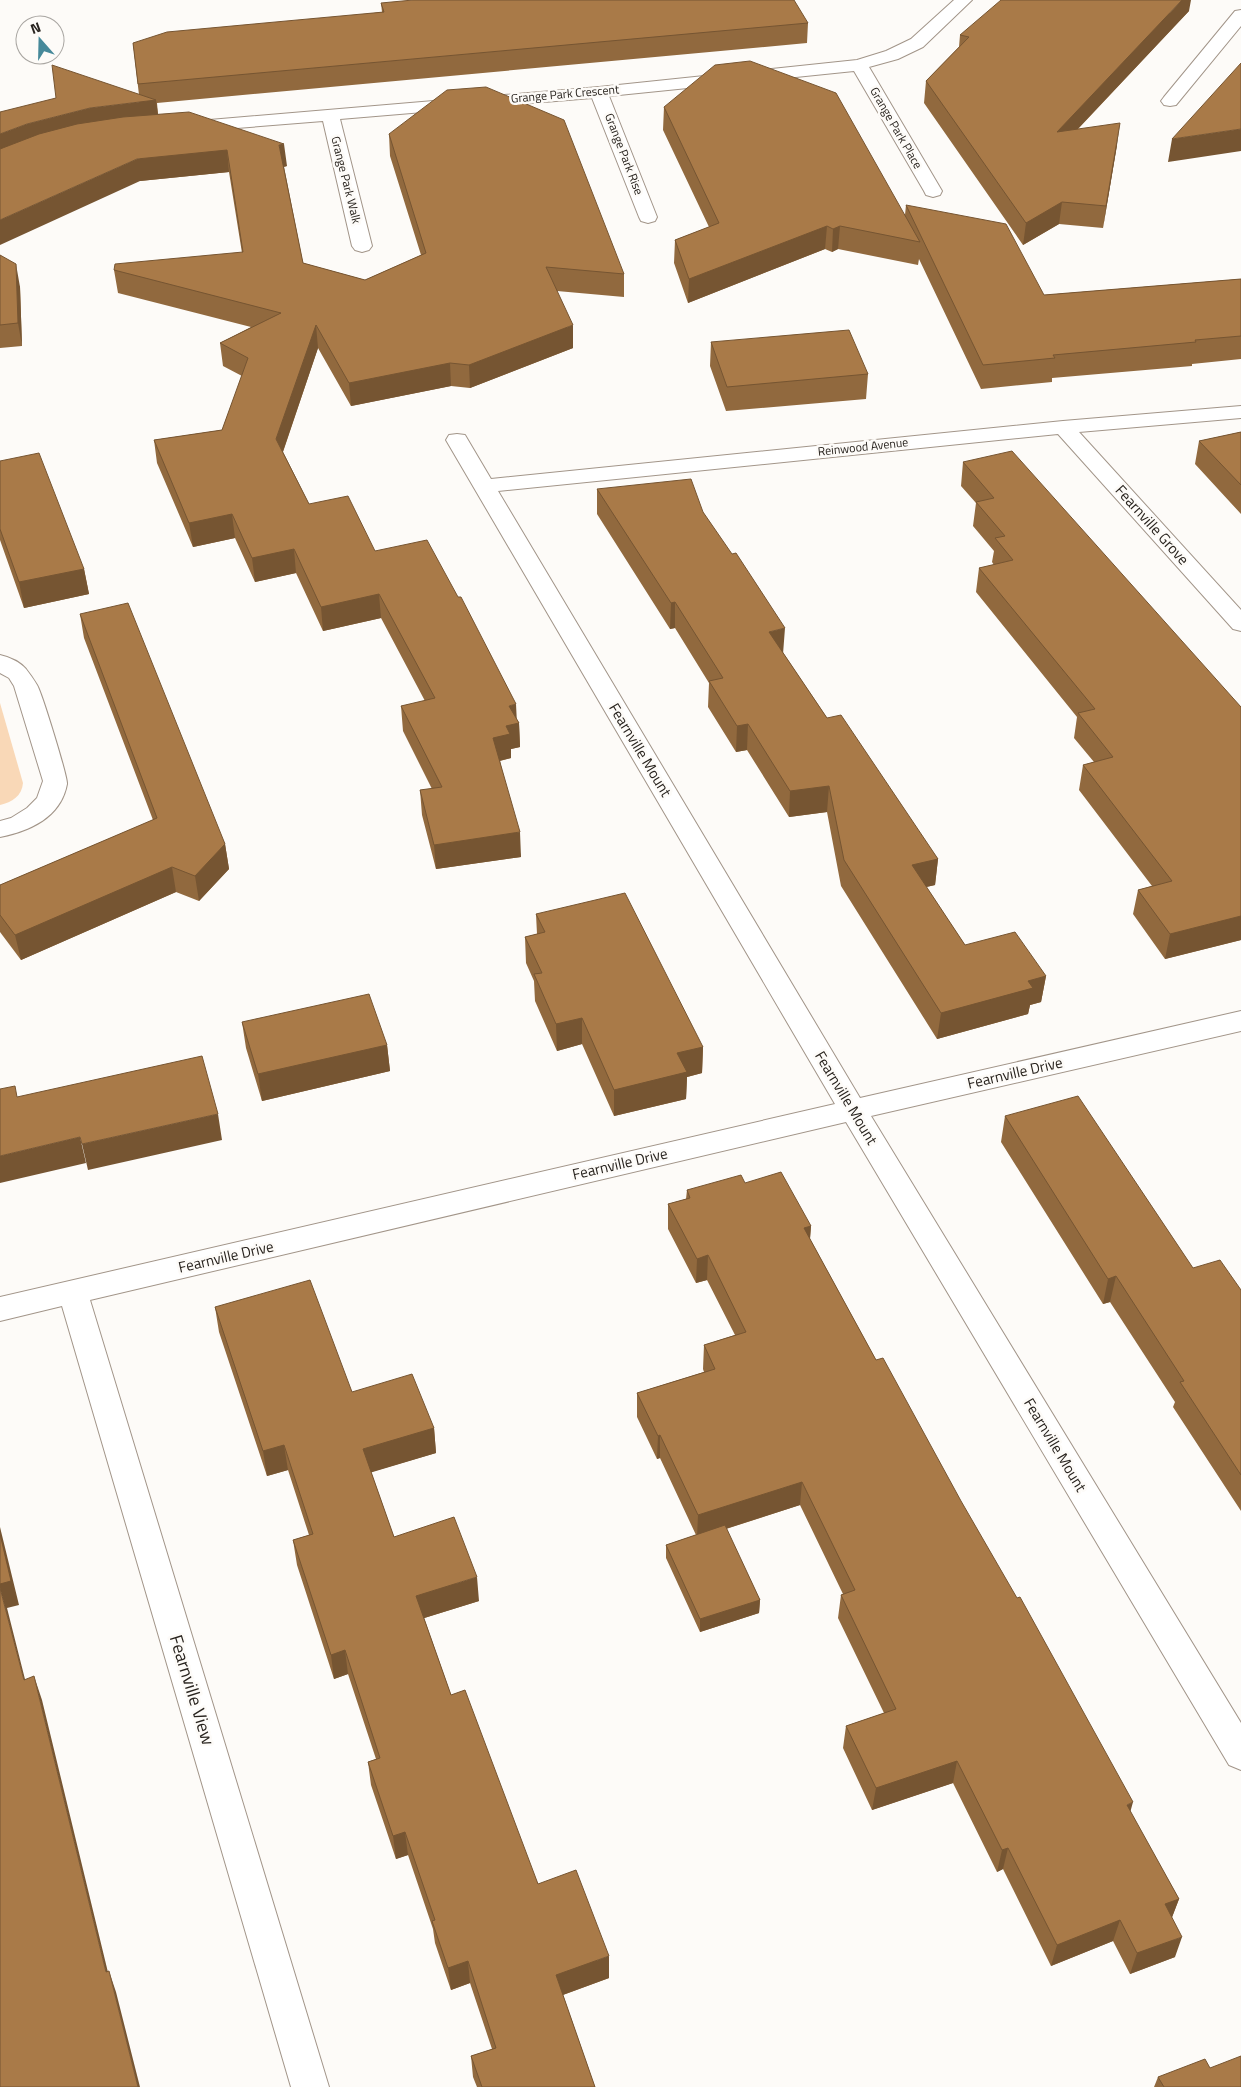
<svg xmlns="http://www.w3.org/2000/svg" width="1241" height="2087" viewBox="0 0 1241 2087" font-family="'Titillium Web',sans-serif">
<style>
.green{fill:#f9d8b7}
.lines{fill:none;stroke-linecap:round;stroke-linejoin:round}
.street-casing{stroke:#a29589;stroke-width:2}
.street{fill:#fff;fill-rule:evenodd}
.wall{fill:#91693e}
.shaded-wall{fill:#765532}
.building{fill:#a97a48;stroke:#765532}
.labels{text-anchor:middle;stroke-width:5;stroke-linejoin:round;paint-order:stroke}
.far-street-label{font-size:12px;fill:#28231e;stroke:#fdfbf8}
.street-label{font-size:15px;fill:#28231e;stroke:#fdfbf8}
.near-street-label{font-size:18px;fill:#28231e;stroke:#fdfbf8}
</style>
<rect width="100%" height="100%" fill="#fdfbf8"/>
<path class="green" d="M 0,703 L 23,783 C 22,796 12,802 0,805 Z"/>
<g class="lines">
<g class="street-casing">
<path id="street" d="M 954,0 L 972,0 L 923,47 L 898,59 L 869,67 L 942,191 L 940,195 L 933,197 L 926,195 L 924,191 L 854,71 L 609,96 L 657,217 L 655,221 L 648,223 L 641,221 L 639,217 L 592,98 L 340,119 L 372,246 L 369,250 L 362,252 L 355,250 L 352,246 L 323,121 L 186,132 L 180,131 L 177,127 L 180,123 L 186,122 L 599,87 L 857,60 L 886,51 L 911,39 Z
M 1241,10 L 1241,26 L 1176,105 L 1170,106 L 1164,105 L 1161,101 L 1164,97 L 1235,11 Z
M 1241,406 L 1241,418 L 1079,432 L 1241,610 L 1241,631 L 1233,629 L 1058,434 L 498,491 L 860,1098 L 1241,1011 L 1241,1031 L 871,1116 L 1241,1723 L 1241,1770 L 1229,1765 L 846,1122 L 90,1300 L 329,2087 L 291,2087 L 62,1306 L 0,1321 L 0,1297 L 835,1104 L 446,440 L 449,435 L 457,434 L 465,435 L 491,479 L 1063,421 Z
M 0,655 C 9,657 20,662 26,669 C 30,674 34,680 37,685 C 42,693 68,778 67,784 C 61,817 30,831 0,837 L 0,821 L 11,818 L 27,808 L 37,798 L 43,781 L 14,686 L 9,678 L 0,673 Z"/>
</g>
<use href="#street" class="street"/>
</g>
<path class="wall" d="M 381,3 L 808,23 L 807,43 L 157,103 L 158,114 L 287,166 L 284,167 L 303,263 L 365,280 L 421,255 L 390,156 L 389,134 L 624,274 L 624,297 L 557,291 L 573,348 L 470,388 L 451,386 L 351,406 L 318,348 L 283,452 L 309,504 L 375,551 L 517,720 L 519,723 L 520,747 L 511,749 L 511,758 L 500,761 L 521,857 L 436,869 L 422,815 L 420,790 L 432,789 L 403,731 L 401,706 L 425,701 L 381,618 L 323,631 L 296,573 L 255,582 L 235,538 L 193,547 L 157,463 L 154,440 L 222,430 L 242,376 L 223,366 L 220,343 L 251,327 L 118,293 L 114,270 L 242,253 L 229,172 L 140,181 L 139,95 L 133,43 L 382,12 Z
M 1189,11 L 1078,129 L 1117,145 L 1103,228 L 1059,224 L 1023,245 L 924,103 L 926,81 L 959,47 L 960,35 Z
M 664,107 L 905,215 L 906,205 L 1044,295 L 1241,279 L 1241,359 L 1192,364 L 1192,366 L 1052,378 L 1052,382 L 981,389 L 919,259 L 918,265 L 838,249 L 832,252 L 825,249 L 688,303 L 674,263 L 675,240 L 709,227 L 663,130 Z
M 0,255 L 20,287 L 22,346 L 0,348 Z
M 711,342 L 868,374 L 866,399 L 726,411 L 710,366 Z
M 1241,432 L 1241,514 L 1195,464 L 1199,441 Z
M 0,461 L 84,569 L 89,594 L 24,608 L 0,540 Z
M 963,462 L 1241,707 L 1241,940 L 1165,959 L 1133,914 L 1138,890 L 1152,886 L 1079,790 L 1083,765 L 1094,762 L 1074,738 L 1077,717 L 976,592 L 979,568 L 994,565 L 992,562 L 994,551 L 973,526 L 976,503 L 961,486 Z
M 597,489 L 703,512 L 783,653 L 827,718 L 938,859 L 935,885 L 926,887 L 965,945 L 1046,976 L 1041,1002 L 1030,1005 L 1028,1014 L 937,1039 L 841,886 L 827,812 L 789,817 L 747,750 L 736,752 L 708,707 L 709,683 L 675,628 L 670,629 L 597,514 Z
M 80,614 L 225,844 L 229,869 L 199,901 L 176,892 L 21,960 L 0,932 L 0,885 L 153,820 L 84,638 Z
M 536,914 L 703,1047 L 702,1073 L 687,1077 L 686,1099 L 614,1116 L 582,1044 L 557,1051 L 535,1001 L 534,981 L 526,963 L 525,937 L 537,934 Z
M 242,1022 L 387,1045 L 390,1071 L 262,1101 L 246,1048 Z
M 1005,1116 L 1193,1268 L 1241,1290 L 1241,1511 L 1173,1407 L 1175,1402 L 1110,1302 L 1103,1304 L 1001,1142 Z
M 745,1183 L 811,1226 L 810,1239 L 876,1360 L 1179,1899 L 1172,1917 L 1175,1957 L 1130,1974 L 1113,1941 L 1051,1966 L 1003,1869 L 997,1872 L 953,1783 L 872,1810 L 843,1748 L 846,1726 L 884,1713 L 838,1618 L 841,1595 L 843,1594 L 800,1505 L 726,1529 L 760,1600 L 759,1613 L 700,1632 L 666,1558 L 666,1545 L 696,1535 L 660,1458 L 657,1459 L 637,1417 L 637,1393 L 704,1372 L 703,1369 L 704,1345 L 735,1335 L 707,1280 L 696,1283 L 668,1229 L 668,1204 L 686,1199 L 687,1190 Z
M 215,1307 L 352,1392 L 434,1428 L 436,1453 L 371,1472 L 394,1537 L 479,1601 L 424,1618 L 451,1695 L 538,1884 L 609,1978 L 563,1995 L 595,2087 L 477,2087 L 473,2077 L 471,2056 L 492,2049 L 470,1983 L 451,1990 L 435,1943 L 433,1929 L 408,1855 L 396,1859 L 371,1785 L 368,1762 L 376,1759 L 348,1674 L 334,1679 L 297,1565 L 293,1540 L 309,1535 L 288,1470 L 267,1476 L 219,1332 Z
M 1210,2068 L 1241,2087 L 1154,2087 L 1158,2077 Z"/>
<path class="shaded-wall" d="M 1182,0 L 1191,0 L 1189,11 L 1054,154 L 1057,132 Z
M 156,100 L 159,122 L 0,157 L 0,134 L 27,124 L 90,108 Z
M 1120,123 L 1117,145 L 1103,228 L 1106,206 Z
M 1241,129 L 1241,151 L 1168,162 L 1172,139 Z
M 284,144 L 287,166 L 282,167 L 279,145 Z
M 227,150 L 229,172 L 140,181 L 0,245 L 0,220 L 137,159 Z
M 1062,202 L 1059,224 L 1023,245 L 1026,223 Z
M 827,226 L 825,249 L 688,303 L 689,279 Z
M 840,226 L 838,249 L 832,252 L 833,229 Z
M 16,264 L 20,287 L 22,346 L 18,323 Z
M 316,325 L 318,348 L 279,463 L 276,439 Z
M 573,325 L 573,348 L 470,388 L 469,365 Z
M 450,363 L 451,386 L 351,406 L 349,383 Z
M 232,514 L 235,538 L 193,547 L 189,523 Z
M 294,549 L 296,573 L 255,582 L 252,558 Z
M 84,569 L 89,594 L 24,608 L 19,582 Z
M 379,594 L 381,618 L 323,631 L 321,607 Z
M 675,602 L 675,628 L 670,629 L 671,603 Z
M 785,628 L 783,654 L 769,632 Z
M 516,704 L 517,724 L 519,723 L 520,747 L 511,749 L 511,758 L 494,762 L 493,738 L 506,726 L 509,706 Z
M 748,724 L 747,750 L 736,752 L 737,726 Z
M 829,786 L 827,812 L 789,817 L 790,791 Z
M 520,832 L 521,857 L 436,869 L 434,845 Z
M 225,844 L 229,869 L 199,901 L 195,876 Z
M 938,859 L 935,885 L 909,891 L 912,865 Z
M 172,867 L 176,892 L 21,960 L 15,935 Z
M 1241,916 L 1241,940 L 1165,959 L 1170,934 Z
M 1046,976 L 1041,1002 L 1030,1005 L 1028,1014 L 937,1039 L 941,1013 L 1028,981 Z
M 582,1018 L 582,1044 L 557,1051 L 556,1024 Z
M 387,1045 L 390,1071 L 262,1101 L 258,1074 Z
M 703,1047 L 702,1073 L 687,1077 L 686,1099 L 614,1116 L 614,1090 L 677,1053 Z
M 218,1114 L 222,1140 L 88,1170 L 82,1144 Z
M 80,1137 L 86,1163 L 0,1183 L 0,1156 Z
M 811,1226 L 809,1250 L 804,1228 Z
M 708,1255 L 707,1280 L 696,1283 L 697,1259 Z
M 1116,1276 L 1110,1302 L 1103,1304 L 1108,1279 Z
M 434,1428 L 436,1453 L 366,1474 L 363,1449 Z
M 660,1435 L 660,1458 L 657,1459 L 658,1436 Z
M 284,1445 L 288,1470 L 267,1476 L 263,1451 Z
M 802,1482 L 800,1505 L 697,1538 L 698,1515 Z
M 0,1527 L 19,1605 L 7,1608 L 31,1703 L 24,1680 L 0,1588 Z
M 477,1577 L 479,1601 L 418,1620 L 416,1596 Z
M 760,1600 L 759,1613 L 700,1632 L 700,1619 Z
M 345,1650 L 348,1674 L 334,1679 L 331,1655 Z
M 34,1676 L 42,1700 L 113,1993 L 106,1972 Z
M 957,1761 L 953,1783 L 872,1810 L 876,1788 Z
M 1133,1802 L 1127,1824 L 1127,1805 Z
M 405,1832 L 408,1855 L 396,1859 L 393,1836 Z
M 1008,1848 L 1003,1869 L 997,1872 L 1002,1850 Z
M 1179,1899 L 1171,1920 L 1165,1904 Z
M 1120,1920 L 1113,1941 L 1051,1966 L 1057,1945 Z
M 1182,1937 L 1175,1957 L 1130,1974 L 1137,1953 Z
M 609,1956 L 609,1978 L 557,1997 L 556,1975 Z
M 468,1961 L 470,1983 L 451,1990 L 448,1968 Z
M 109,1971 L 116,1992 L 140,2087 L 138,2087 Z"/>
<path class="building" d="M 413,0 L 794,0 L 808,23 L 138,84 L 133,43 L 167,32 L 384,12 L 381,3 Z
M 1001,0 L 1182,0 L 1057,132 L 1120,123 L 1106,206 L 1062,202 L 1026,223 L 926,81 L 969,37 L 960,35 Z
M 750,61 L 836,93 L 920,242 L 840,226 L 833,229 L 827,226 L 689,279 L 675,240 L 719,223 L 664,107 L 715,65 Z
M 1241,63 L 1241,129 L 1172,139 Z
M 52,65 L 156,100 L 90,108 L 27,124 L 0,134 L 0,112 L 56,98 Z
M 486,87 L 564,120 L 624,274 L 546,267 L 573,325 L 469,365 L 450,363 L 349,383 L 316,325 L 276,439 L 309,504 L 348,496 L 375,551 L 427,540 L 458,597 L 461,597 L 516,704 L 509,706 L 519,723 L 506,726 L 510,734 L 493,738 L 520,832 L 434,845 L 420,790 L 442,787 L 401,706 L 435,698 L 379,594 L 321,607 L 294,549 L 252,558 L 232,514 L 189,523 L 154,440 L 222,430 L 248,358 L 220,343 L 281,313 L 114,270 L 115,264 L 243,252 L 227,150 L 137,159 L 0,220 L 0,149 L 39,134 L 77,124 L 123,117 L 189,112 L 284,144 L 279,145 L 303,263 L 365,280 L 426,253 L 389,134 L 447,90 Z
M 906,205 L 1006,224 L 1044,295 L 1241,279 L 1241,336 L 1195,340 L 1196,342 L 1053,355 L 1055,358 L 983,365 Z
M 0,255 L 16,264 L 18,323 L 0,325 Z
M 849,330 L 868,374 L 727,387 L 711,342 Z
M 1241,432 L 1241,485 L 1199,441 Z
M 1012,451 L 1241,707 L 1241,916 L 1170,934 L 1138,890 L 1172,881 L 1083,765 L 1113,757 L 1078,713 L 1095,709 L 979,568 L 1013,560 L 995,538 L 1005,536 L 976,502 L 994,498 L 963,462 Z
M 39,453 L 84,569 L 19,582 L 0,529 L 0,461 Z
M 691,479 L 703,512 L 732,554 L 736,553 L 785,628 L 769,632 L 827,718 L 841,715 L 938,859 L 912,865 L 965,945 L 1015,932 L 1046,976 L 1028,981 L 1033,988 L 941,1013 L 844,860 L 829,786 L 790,791 L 748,724 L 737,726 L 709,681 L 723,678 L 675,602 L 671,603 L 597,489 Z
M 128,603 L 225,844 L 195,876 L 172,867 L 15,935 L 0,915 L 0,885 L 157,818 L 80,614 Z
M 625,893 L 703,1047 L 677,1053 L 687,1072 L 614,1090 L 582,1018 L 556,1024 L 534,974 L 542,973 L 525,937 L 545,932 L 536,914 Z
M 369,994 L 387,1045 L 258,1074 L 242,1022 Z
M 202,1056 L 218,1114 L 82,1144 L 80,1137 L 0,1156 L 0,1089 L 15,1086 L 17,1097 Z
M 1078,1096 L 1193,1268 L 1220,1260 L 1241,1290 L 1241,1475 L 1180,1382 L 1184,1381 L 1116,1276 L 1108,1279 L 1005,1116 Z
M 781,1172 L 811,1226 L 804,1228 L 876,1360 L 883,1358 L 961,1501 L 1017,1598 L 1020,1597 L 1133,1802 L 1127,1805 L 1179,1899 L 1165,1904 L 1182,1937 L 1137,1953 L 1120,1920 L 1057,1945 L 1008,1848 L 1002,1850 L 957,1761 L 876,1788 L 846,1726 L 896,1709 L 841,1595 L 855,1590 L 802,1482 L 698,1515 L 660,1435 L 658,1436 L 637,1393 L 715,1369 L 704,1345 L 746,1332 L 708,1255 L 697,1259 L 668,1204 L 690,1198 L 687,1190 L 741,1175 L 745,1183 Z
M 310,1280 L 352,1392 L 412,1374 L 434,1428 L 363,1449 L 394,1537 L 454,1517 L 477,1577 L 416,1596 L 451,1695 L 465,1690 L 538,1884 L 576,1870 L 609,1956 L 556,1975 L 595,2087 L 482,2087 L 471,2056 L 496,2048 L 468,1961 L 448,1968 L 432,1921 L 435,1920 L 405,1832 L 393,1836 L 368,1762 L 380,1758 L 345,1650 L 331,1655 L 293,1540 L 313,1534 L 284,1445 L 263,1451 L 215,1307 Z
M 725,1525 L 760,1600 L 700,1619 L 666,1545 Z
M 0,1534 L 11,1581 L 0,1584 Z
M 0,1588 L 24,1680 L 34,1676 L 106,1972 L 109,1971 L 138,2087 L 0,2087 Z
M 1241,2056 L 1241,2087 L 1164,2087 L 1158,2077 L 1205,2059 L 1210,2068 Z"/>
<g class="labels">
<g class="far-street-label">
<text transform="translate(565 94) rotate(-5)" y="4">Grange Park Crescent</text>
<text transform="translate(896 128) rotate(60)" y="4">Grange Park Place</text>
<text transform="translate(624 154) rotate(69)" y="4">Grange Park Rise</text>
<text transform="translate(346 180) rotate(76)" y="4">Grange Park Walk</text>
<text transform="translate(863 447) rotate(-6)" y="4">Reinwood Avenue</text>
</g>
<g class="street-label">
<text transform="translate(1152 525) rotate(48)" y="5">Fearnville Grove</text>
<text transform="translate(640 750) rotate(59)" y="5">Fearnville Mount</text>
<text transform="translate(1015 1073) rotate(-13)" y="5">Fearnville Drive</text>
<text transform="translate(846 1098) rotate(59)" y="5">Fearnville Mount</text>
<text transform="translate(620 1164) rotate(-13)" y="5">Fearnville Drive</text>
<text transform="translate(226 1257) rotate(-13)" y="5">Fearnville Drive</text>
<text transform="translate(1055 1445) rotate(59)" y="5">Fearnville Mount</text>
</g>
<g class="near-street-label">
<text transform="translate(192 1690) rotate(73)" y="6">Fearnville View</text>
</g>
</g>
<g transform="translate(40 40) rotate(340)"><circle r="24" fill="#fdfbf8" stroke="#a8a5a1"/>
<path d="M0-4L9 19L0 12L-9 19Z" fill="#46899a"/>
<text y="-8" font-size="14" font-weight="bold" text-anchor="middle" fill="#28231e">N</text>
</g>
</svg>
